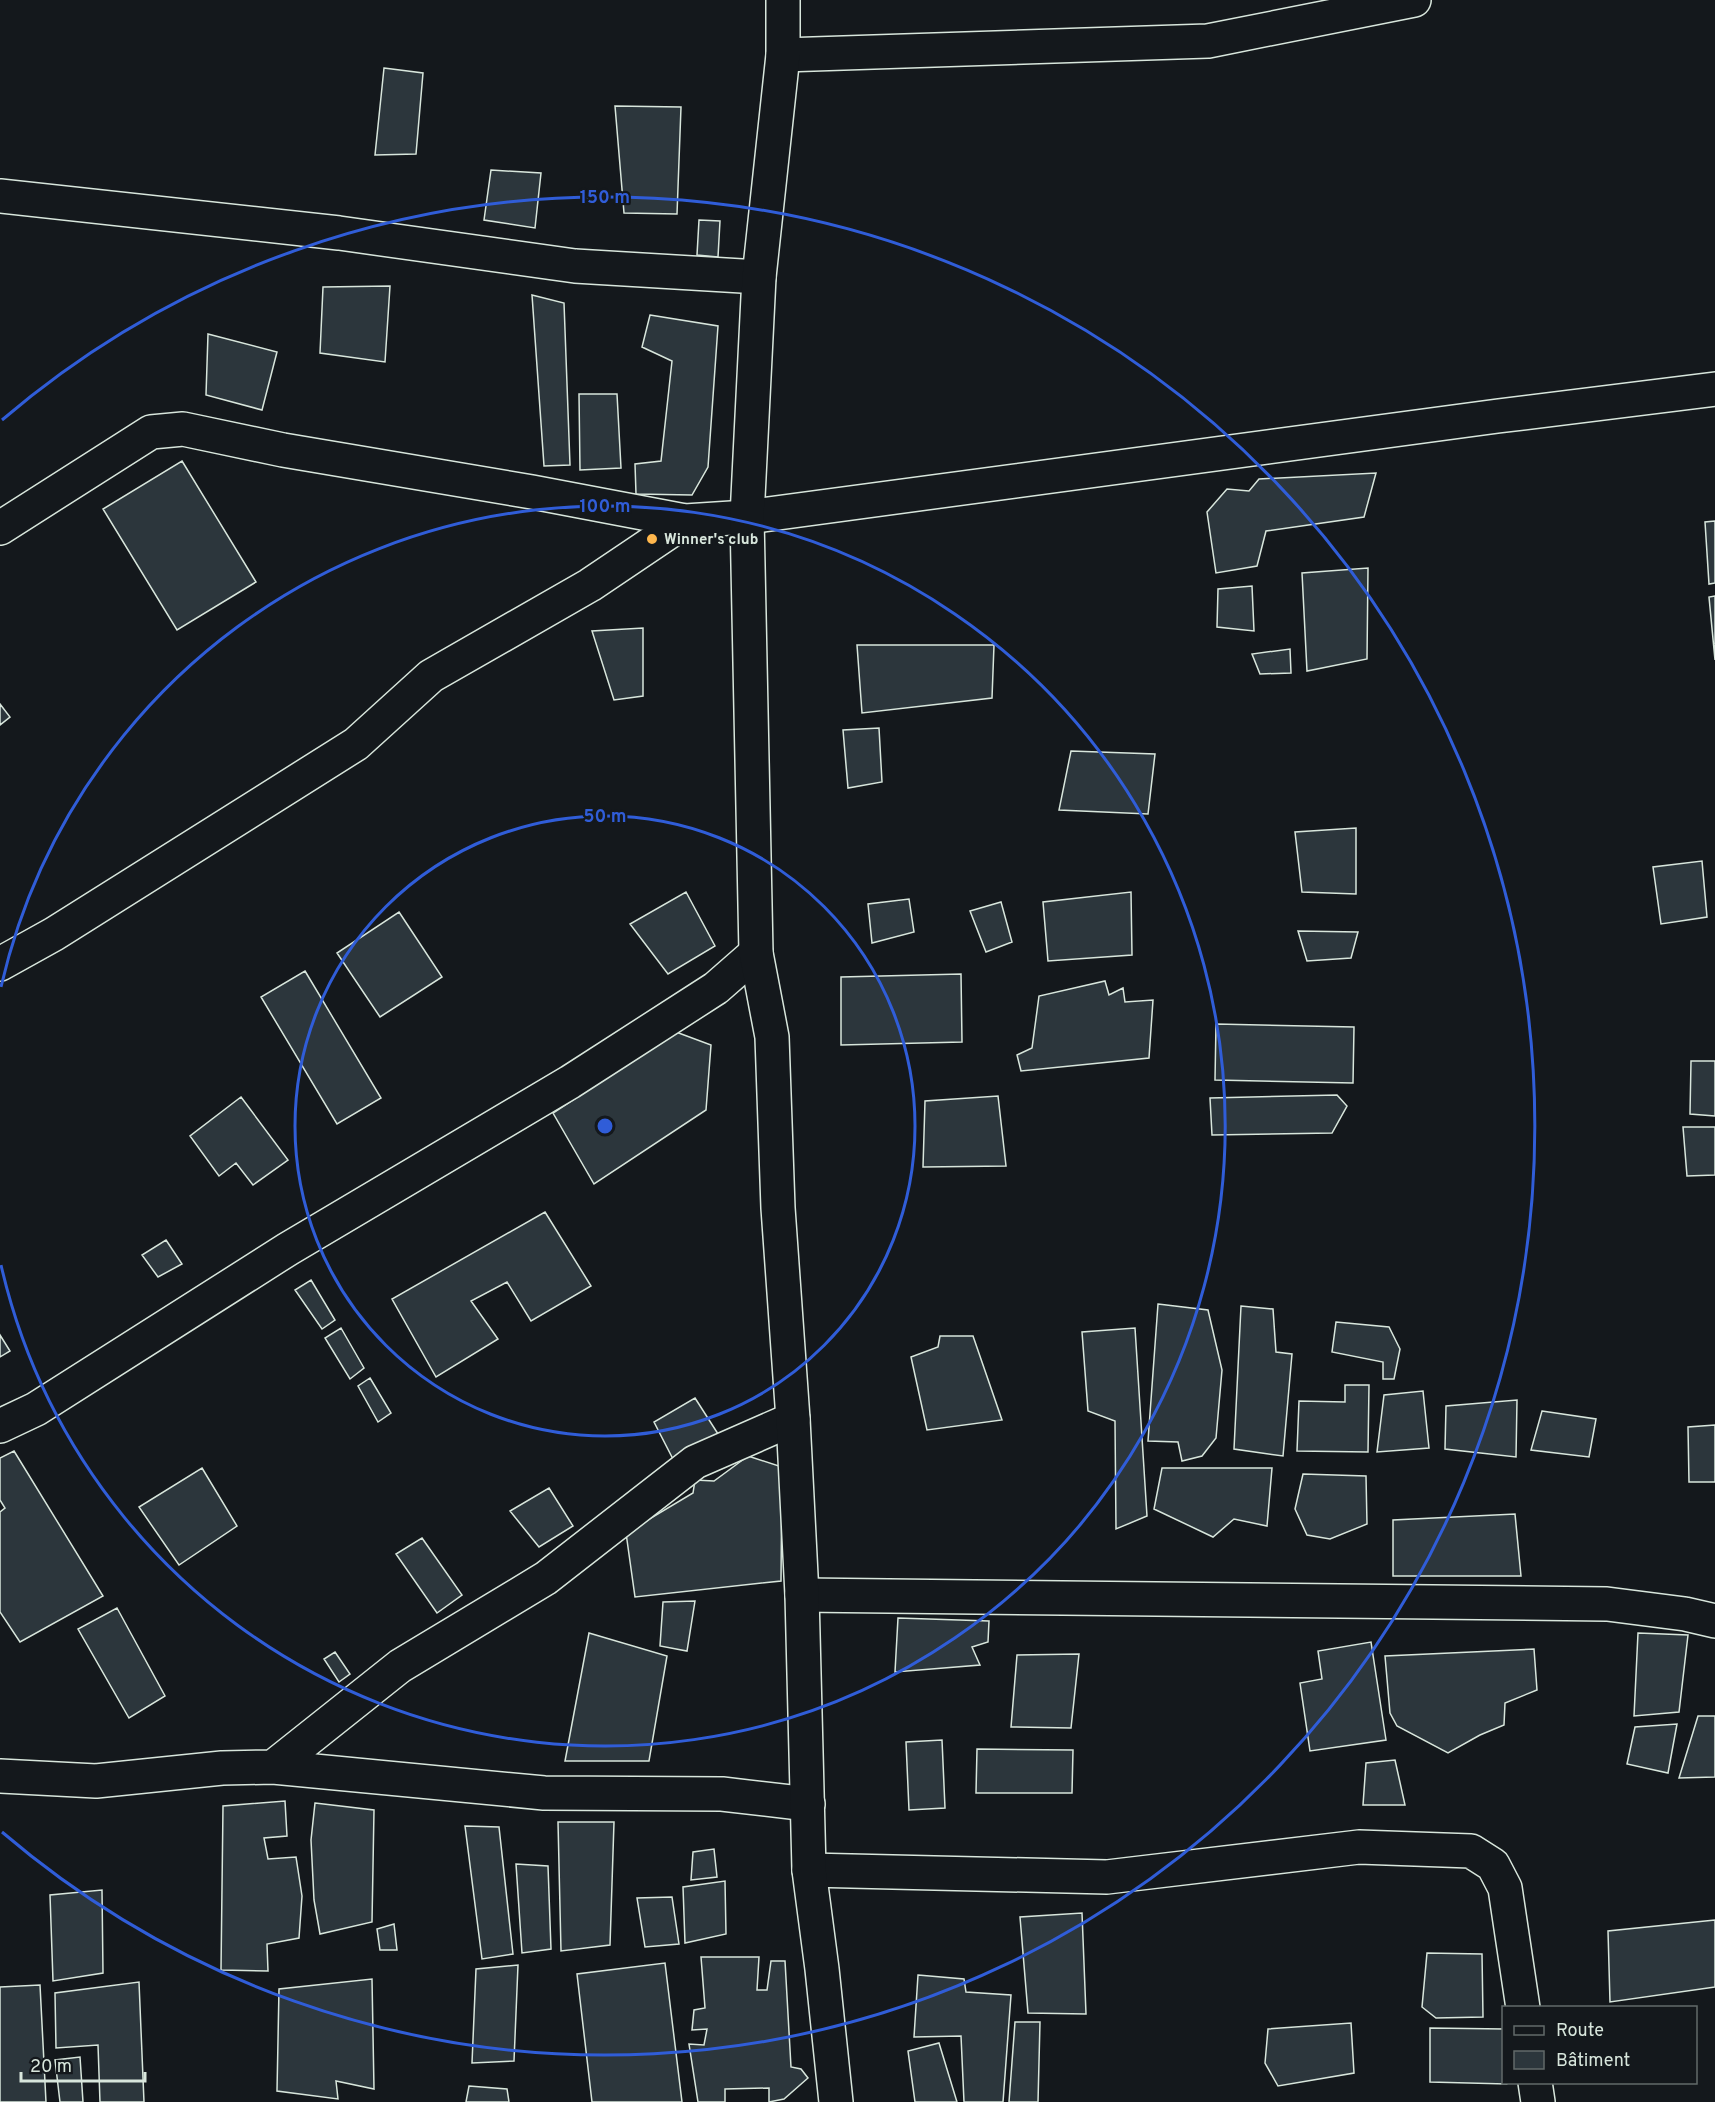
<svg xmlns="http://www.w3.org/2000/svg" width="1715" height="2102" viewBox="0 0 1715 2102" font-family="Overpass,sans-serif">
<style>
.building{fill:#2c363c;stroke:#d8e6dc;stroke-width:1.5}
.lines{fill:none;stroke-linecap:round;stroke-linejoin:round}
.street-casing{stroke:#d8e6dc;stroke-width:36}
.secondary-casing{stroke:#d8e6dc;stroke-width:36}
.street{stroke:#14181c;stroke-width:33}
.secondary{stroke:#14181c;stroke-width:33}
.ring{fill:none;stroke:#305dd8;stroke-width:3}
.poi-dot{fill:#ffb74d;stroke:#14181c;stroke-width:2}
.labels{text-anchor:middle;stroke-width:4.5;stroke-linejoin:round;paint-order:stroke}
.poi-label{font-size:15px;font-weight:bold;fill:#d8e6dc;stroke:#14181c;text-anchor:start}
.centre{fill:#305dd8;stroke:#14181c;stroke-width:3}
.ring-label{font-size:18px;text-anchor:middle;font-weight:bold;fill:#305dd8;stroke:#14181c;stroke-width:4.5;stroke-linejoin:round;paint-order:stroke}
</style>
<rect width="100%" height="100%" fill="#14181c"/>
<path class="building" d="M 384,68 L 423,73 L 416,154 L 375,155 Z
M 615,106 L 681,107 L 677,214 L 624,213 Z
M 491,170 L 541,173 L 535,228 L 484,220 Z
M 699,220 L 720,221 L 718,257 L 697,255 Z
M 390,286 L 385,362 L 320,353 L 323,287 Z
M 532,295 L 564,303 L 570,465 L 544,466 Z
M 650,315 L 718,326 L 708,467 L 692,495 L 636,494 L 635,464 L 661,461 L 672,361 L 642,347 Z
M 208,334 L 277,352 L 262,410 L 206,395 Z
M 579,394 L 617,394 L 621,468 L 580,470 Z
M 182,461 L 256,582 L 177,630 L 103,509 Z
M 1376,473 L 1364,517 L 1266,531 L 1257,566 L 1216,573 L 1207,512 L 1227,489 L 1249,491 L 1259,479 Z
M 1715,521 L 1715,583 L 1709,584 L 1705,522 Z
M 1368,568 L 1367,659 L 1307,671 L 1302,573 Z
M 1252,586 L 1254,631 L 1217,627 L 1218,589 Z
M 1715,596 L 1715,660 L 1709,597 Z
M 643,628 L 643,696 L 614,700 L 592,631 Z
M 857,645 L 994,645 L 992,698 L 862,713 Z
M 1290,649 L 1291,673 L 1260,674 L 1252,654 Z
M 0,704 L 10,717 L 0,725 Z
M 879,728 L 882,782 L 848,788 L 843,730 Z
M 1071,751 L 1155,754 L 1148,814 L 1059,810 Z
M 1356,828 L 1356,894 L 1302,892 L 1295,832 Z
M 1702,861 L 1707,917 L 1661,924 L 1653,867 Z
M 686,892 L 715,946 L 668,974 L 630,924 Z
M 1131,892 L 1132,955 L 1048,961 L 1043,902 Z
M 909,899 L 914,932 L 872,943 L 868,904 Z
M 1001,902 L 1012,942 L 986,952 L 970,911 Z
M 399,912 L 442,977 L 380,1017 L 337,953 Z
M 1298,931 L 1358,932 L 1351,958 L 1307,961 Z
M 305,971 L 381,1098 L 337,1124 L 261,997 Z
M 961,974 L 962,1042 L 841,1045 L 841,977 Z
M 1105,981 L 1109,995 L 1123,988 L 1125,1002 L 1153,1000 L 1149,1058 L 1021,1071 L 1017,1055 L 1032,1048 L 1039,996 Z
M 1216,1024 L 1354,1027 L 1353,1083 L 1215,1080 Z
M 676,1032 L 711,1045 L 706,1110 L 594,1184 L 553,1113 Z
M 1691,1061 L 1715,1061 L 1715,1116 L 1690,1114 Z
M 1337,1095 L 1347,1106 L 1332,1133 L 1212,1135 L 1210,1098 Z
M 998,1096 L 1006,1166 L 923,1167 L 925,1101 Z
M 241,1097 L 288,1160 L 253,1185 L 236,1163 L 219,1176 L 190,1136 Z
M 1683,1127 L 1715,1127 L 1715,1175 L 1687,1176 Z
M 545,1212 L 591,1286 L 531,1321 L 507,1282 L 471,1301 L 498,1339 L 436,1377 L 392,1299 Z
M 166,1240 L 182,1264 L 158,1277 L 142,1255 Z
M 311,1280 L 335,1320 L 322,1329 L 295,1290 Z
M 1158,1304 L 1208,1310 L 1222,1370 L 1216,1438 L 1202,1456 L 1182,1461 L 1178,1442 L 1148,1441 Z
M 1241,1306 L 1273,1309 L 1276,1352 L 1292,1354 L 1283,1456 L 1234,1449 Z
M 1336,1322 L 1389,1327 L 1400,1349 L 1394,1379 L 1383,1379 L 1383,1362 L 1332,1352 Z
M 341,1328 L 364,1368 L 350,1379 L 325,1338 Z
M 1135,1328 L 1147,1516 L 1116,1529 L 1115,1421 L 1088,1411 L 1082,1332 Z
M 0,1335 L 10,1351 L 0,1357 Z
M 940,1336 L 973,1336 L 1002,1420 L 927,1430 L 911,1357 L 938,1347 Z
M 370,1378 L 391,1413 L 378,1422 L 358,1386 Z
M 1345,1385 L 1369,1385 L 1368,1452 L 1297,1451 L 1299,1401 L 1345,1402 Z
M 1423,1391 L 1429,1448 L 1377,1452 L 1384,1395 Z
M 695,1398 L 720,1437 L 674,1461 L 654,1422 Z
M 1517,1400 L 1516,1457 L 1445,1449 L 1446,1406 Z
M 1542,1411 L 1596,1419 L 1589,1457 L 1531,1450 Z
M 1715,1425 L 1715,1482 L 1689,1482 L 1688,1427 Z
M 14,1451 L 103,1596 L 20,1642 L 0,1612 L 0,1512 L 5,1508 L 0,1500 L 0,1458 Z
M 748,1456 L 782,1467 L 781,1581 L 635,1597 L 626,1533 L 693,1493 L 695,1480 L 714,1481 Z
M 202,1468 L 237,1526 L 179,1565 L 139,1507 Z
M 1162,1468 L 1272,1468 L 1267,1526 L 1234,1519 L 1213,1537 L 1154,1509 Z
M 1303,1474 L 1366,1476 L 1367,1524 L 1330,1539 L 1307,1535 L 1295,1509 Z
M 549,1488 L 573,1526 L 539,1547 L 510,1511 Z
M 1515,1514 L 1521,1576 L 1393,1576 L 1393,1520 Z
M 422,1538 L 462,1595 L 437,1613 L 396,1554 Z
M 695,1601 L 687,1651 L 660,1646 L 663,1602 Z
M 117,1608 L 165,1696 L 129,1718 L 78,1629 Z
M 898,1618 L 989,1621 L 988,1642 L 972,1647 L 980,1665 L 895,1672 Z
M 589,1633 L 667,1656 L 649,1761 L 565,1761 Z
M 1638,1633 L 1688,1635 L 1679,1712 L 1634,1716 Z
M 1371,1642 L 1386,1740 L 1310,1751 L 1300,1683 L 1322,1679 L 1318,1651 Z
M 1534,1649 L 1537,1690 L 1505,1703 L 1504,1725 L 1480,1735 L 1448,1753 L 1397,1726 L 1390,1713 L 1385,1656 Z
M 335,1652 L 350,1674 L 339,1682 L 324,1659 Z
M 1079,1654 L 1071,1728 L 1011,1727 L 1017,1655 Z
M 1698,1716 L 1715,1716 L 1715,1777 L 1679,1778 Z
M 1677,1724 L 1668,1773 L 1627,1764 L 1635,1727 Z
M 942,1740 L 945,1808 L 909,1810 L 906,1742 Z
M 977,1749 L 1073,1750 L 1072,1793 L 976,1793 Z
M 1395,1760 L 1405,1805 L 1363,1805 L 1366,1763 Z
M 285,1801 L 287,1836 L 264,1838 L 268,1859 L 296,1857 L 302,1896 L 299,1938 L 267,1944 L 268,1971 L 221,1970 L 223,1806 Z
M 315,1803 L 374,1810 L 372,1922 L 320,1934 L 314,1900 L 311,1840 Z
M 558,1822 L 614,1822 L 610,1945 L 561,1951 Z
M 465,1826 L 499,1827 L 513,1954 L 482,1959 Z
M 714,1849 L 717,1877 L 691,1880 L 693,1852 Z
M 516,1864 L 548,1866 L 551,1949 L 522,1953 Z
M 725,1881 L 726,1934 L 685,1943 L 683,1887 Z
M 102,1890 L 103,1973 L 53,1981 L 50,1895 Z
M 672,1897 L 679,1944 L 645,1947 L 637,1898 Z
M 1082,1913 L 1086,2014 L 1028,2013 L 1020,1917 Z
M 1715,1920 L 1715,1987 L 1610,2002 L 1608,1931 Z
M 394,1924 L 397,1950 L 380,1950 L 377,1929 Z
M 1427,1953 L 1482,1954 L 1483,2017 L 1436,2018 L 1422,2007 Z
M 701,1957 L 759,1957 L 757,1990 L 767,1990 L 771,1961 L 785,1961 L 791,2067 L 801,2069 L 808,2078 L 784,2099 L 769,2102 L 769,2088 L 725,2089 L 725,2102 L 698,2102 L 689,2044 L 704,2045 L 707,2029 L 692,2030 L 694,2010 L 705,2008 Z
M 665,1963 L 682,2102 L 592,2102 L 577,1974 Z
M 518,1965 L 514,2061 L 472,2063 L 476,1969 Z
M 918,1975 L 964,1979 L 966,1992 L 1011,1995 L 1003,2102 L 964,2102 L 961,2036 L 914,2037 Z
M 372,1979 L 374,2089 L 336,2081 L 338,2099 L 277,2091 L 279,1989 Z
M 139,1982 L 144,2102 L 100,2102 L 98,2045 L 56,2048 L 55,1993 Z
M 40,1985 L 46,2102 L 0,2102 L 0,1987 Z
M 1015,2022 L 1040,2022 L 1038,2102 L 1009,2102 Z
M 1351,2023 L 1354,2073 L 1278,2086 L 1265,2063 L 1268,2029 Z
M 1430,2028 L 1504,2029 L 1504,2082 L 1506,2084 L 1430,2082 Z
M 939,2043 L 957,2102 L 915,2102 L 908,2051 Z
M 80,2057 L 83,2102 L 60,2102 L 55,2060 Z
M 469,2086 L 507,2089 L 509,2102 L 466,2102 Z"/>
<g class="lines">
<g class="street-casing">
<path id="street" d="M 783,55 L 1208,41 L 1414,0
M 0,196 L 339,233 L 575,266 L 759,277
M 0,528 L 151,432 L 183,429 L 283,450 L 532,492 L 685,521 L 747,517 L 1498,416 L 1715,389
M 0,964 L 54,934 L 356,744 L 431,676 L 590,585 L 685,521
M 0,1426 L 36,1409 L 288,1249 L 570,1082 L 716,988 L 756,953
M 802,1595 L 1607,1604 L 1685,1614 L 1715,1621
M 273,1767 L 400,1666 L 546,1578 L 695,1462 L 793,1419
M 0,1776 L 96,1781 L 222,1768 L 273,1767 L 544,1793 L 722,1794 L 808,1804
M 809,1870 L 1107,1877 L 1359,1847 L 1471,1851 L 1493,1865 L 1505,1888 L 1523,2008
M 1535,2082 L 1538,2102"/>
</g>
<g class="secondary-casing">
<path id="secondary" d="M 783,0 L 783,55 L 759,277 L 747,517 L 756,953 L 772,1037 L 778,1208 L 793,1419 L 802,1595 L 809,1870 L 822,1969 L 836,2102"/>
</g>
<use href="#street" class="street"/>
<use href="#secondary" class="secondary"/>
</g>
<g class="ring">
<circle cx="605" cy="1126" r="310"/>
<path d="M1 987A620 620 0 1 1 1 1265"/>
<path d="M2 420A929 929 0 1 1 2 1832"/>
</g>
<circle class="poi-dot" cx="652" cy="539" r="6"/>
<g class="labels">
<g class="poi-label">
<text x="664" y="544">Winner's club</text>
</g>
</g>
<circle cx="605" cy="1126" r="9" class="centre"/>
<g class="ring-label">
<text x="605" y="203">150 m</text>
<text x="605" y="512">100 m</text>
<text x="605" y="822">50 m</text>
</g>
<rect x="1502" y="2006" width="195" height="78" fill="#14181c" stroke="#626a69" stroke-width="1.5"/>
<rect x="1514" y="2026" width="30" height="9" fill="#14181c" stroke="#626a69" stroke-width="1.5"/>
<text x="1556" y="2036" font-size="18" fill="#d8e6dc">Route</text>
<rect x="1514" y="2051" width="30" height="18" fill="#2c363c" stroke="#626a69" stroke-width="1.5"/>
<text x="1556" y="2066" font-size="18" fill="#d8e6dc">Bâtiment</text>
<path d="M21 2072v9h124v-9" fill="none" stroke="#d8e6dc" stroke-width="3"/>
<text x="30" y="2072" font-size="18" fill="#d8e6dc" stroke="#14181c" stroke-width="4.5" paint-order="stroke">20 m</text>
</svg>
